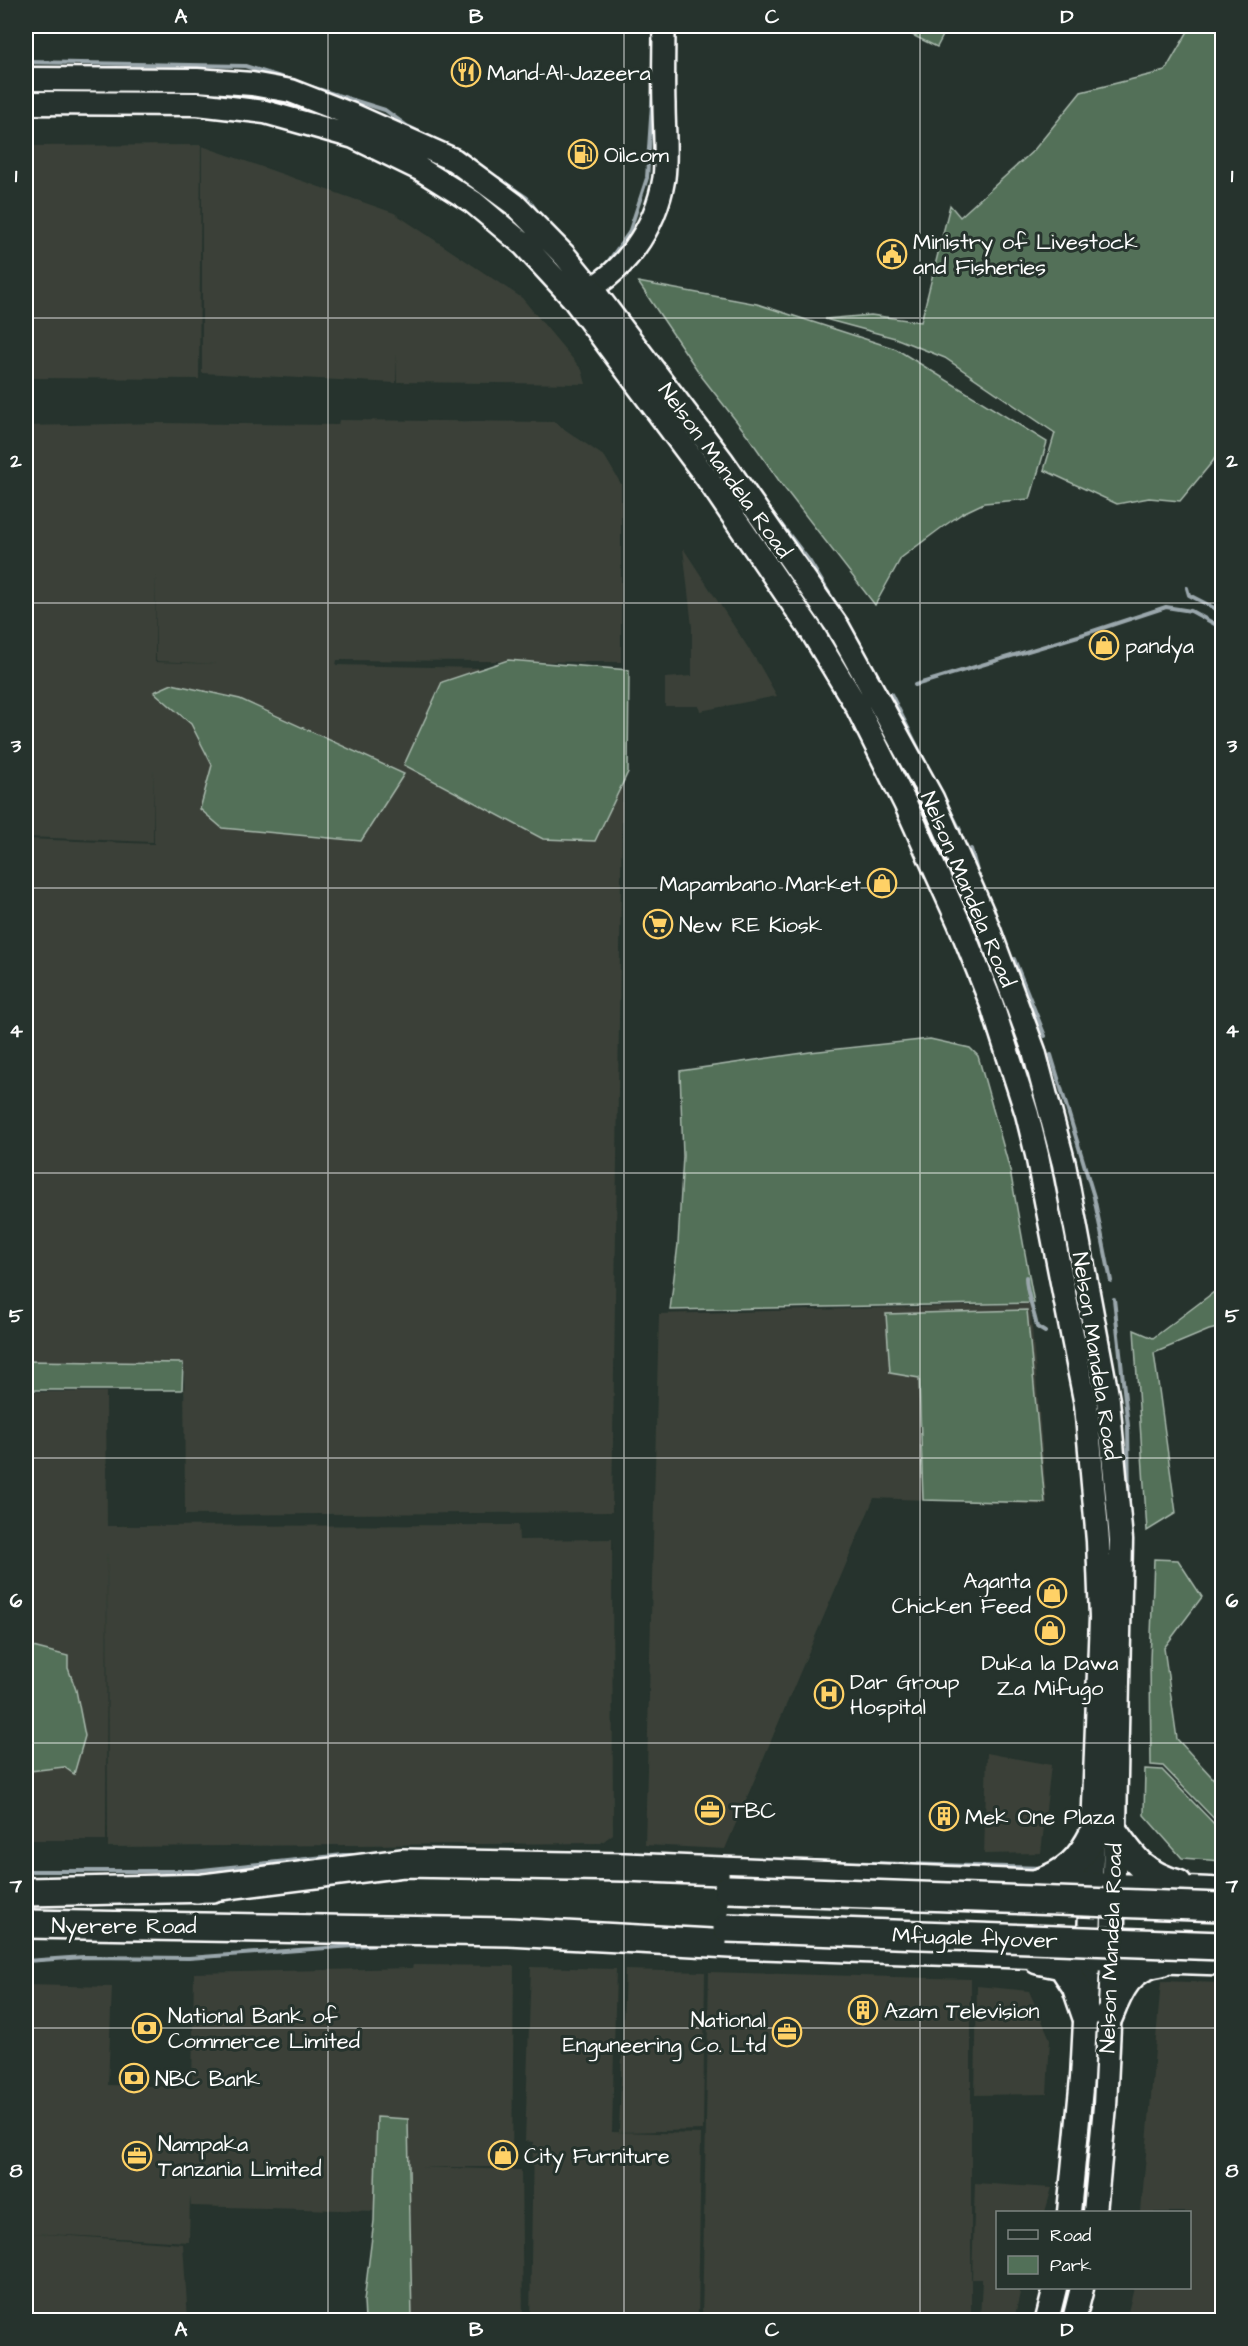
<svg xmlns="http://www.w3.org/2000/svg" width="1248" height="2346" viewBox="0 0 1248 2346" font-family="'Architects Daughter',sans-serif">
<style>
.built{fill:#3a4138;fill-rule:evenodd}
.green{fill:#527058;stroke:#a8b8ac;stroke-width:1.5}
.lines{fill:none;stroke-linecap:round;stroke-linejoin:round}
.stream{stroke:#9aa7ac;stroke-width:4}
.secondary-casing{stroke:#fff;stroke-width:26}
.primary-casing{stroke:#fff;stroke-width:27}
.highway-casing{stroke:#fff;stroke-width:32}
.secondary{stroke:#26332d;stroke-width:21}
.primary{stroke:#26332d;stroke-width:22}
.highway{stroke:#26332d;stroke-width:27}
.highway-bridge-casing{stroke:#fff;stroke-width:32;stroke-linecap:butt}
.highway-bridge{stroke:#26332d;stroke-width:27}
.grid{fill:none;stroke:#fff;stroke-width:1.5;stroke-opacity:0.55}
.labels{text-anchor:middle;stroke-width:6;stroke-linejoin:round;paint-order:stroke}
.poi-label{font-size:22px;fill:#fff;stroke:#26332d;text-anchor:start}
.street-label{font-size:22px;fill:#fff;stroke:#26332d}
.neatline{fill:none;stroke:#fff;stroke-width:2}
.grid-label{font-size:20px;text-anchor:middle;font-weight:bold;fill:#fff}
</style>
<rect width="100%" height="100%" fill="#26332d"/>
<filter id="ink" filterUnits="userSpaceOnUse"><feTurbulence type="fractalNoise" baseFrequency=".0167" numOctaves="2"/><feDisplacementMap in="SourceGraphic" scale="12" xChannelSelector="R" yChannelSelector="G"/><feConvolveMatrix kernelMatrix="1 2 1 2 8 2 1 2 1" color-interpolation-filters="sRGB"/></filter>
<g filter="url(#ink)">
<path class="built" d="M 201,145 L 199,379 L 31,378 L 26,376 L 26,290 L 31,364 L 26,231 L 26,146 Z
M 202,146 L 394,213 L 522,298 L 582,370 L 586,384 L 397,382 L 396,354 L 396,383 L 202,373 Z
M 339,420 L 554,422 L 605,457 L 621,484 L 621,662 L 337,660 L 336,665 L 624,671 L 612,1512 L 185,1515 L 184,1363 L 26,1361 L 26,839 L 154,844 L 154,769 L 153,842 L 26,837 L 26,426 L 157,423 L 338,425 ZM 156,573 L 156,661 L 219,664 L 155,662 Z
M 683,548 L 760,666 L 777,696 L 700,711 L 699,706 L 665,706 L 665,678 L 692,676 L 692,627 Z
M 1030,1304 L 1047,1505 L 874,1498 L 725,1849 L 645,1845 L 659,1314 Z
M 26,1392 L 106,1392 L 107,1526 L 518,1525 L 519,1540 L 612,1539 L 613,1834 L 601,1843 L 108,1847 L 107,1546 L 106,1840 L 26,1840 Z
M 987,1753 L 1051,1765 L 1041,1853 L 984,1854 Z
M 413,1965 L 514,1966 L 512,2167 L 421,2167 L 521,2170 L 523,2320 L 408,2320 L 411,2212 L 191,2206 L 190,2197 L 189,2242 L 30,2233 L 183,2244 L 188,2320 L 26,2320 L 26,1985 L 112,1987 L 108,2085 L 192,2087 L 194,1973 L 412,1968 Z
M 531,1967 L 616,1969 L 612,2132 L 701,2134 L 698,2320 L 530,2320 L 533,2142 L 525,2141 Z
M 625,1970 L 705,1972 L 703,2130 L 619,2132 Z
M 709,1972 L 971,1979 L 971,2320 L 702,2320 Z
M 1161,1981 L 1222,1983 L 1222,2320 L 1126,2320 L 1134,2288 L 1190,2288 L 1190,2212 L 1141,2212 Z
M 977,1986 L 1029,1991 L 1050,2039 L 1047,2094 L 975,2095 Z
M 975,2183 L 1052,2188 L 1045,2212 L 998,2212 L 998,2288 L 1021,2288 L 1014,2320 L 980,2320 L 982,2279 L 972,2279 Z"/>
<path class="green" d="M 907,26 L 948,26 L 937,47 L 910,34 Z
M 1191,26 L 1222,26 L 1222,445 L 1213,461 L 1180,501 L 1149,498 L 1117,504 L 1044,470 L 1055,433 L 945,358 L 895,338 L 825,319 L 871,315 L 921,322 L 950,205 L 960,217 L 1034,150 L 1081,92 L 1165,71 Z
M 638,282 L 757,304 L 896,349 L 1047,442 L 1030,499 L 984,503 L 963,513 L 941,528 L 901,558 L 875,605 L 782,485 L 748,436 L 702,377 Z
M 508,660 L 629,670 L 628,772 L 595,841 L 543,839 L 404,765 L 442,682 Z
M 172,684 L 240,699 L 404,774 L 361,841 L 222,828 L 200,809 L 212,765 L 191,724 L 154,692 Z
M 930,1039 L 970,1048 L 978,1056 L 1010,1170 L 1034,1303 L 670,1310 L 678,1244 L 683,1156 L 680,1071 L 810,1052 Z
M 1222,1286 L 1222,1327 L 1209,1330 L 1154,1353 L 1176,1513 L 1147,1531 L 1134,1330 L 1153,1338 Z
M 1027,1310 L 1045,1503 L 923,1500 L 919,1378 L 890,1373 L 886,1314 Z
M 26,1361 L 183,1363 L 182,1390 L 26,1390 Z
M 1154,1559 L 1178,1560 L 1202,1597 L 1164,1648 L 1177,1739 L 1222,1788 L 1222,1827 L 1163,1766 L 1151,1765 L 1150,1660 Z
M 33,1647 L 68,1656 L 68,1668 L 76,1690 L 85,1736 L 74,1774 L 64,1767 L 30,1771 L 26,1775 L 26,1649 Z
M 1145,1769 L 1162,1770 L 1222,1832 L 1222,1861 L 1182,1858 L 1144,1815 Z
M 377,2117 L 408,2119 L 412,2320 L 365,2320 L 364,2301 L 374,2221 Z"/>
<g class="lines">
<path class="stream" d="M 26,62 L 245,66 L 290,80
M 308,86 L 385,110 L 407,126 L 457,150
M 498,178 L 527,198 L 539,214
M 605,266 L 629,233 L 647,178 L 653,89
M 767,506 L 810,562 L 837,606
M 1187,588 L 1189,595 L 1222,612
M 915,685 L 1078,636 L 1166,607 L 1191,611 L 1222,628
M 891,694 L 927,766
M 945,801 L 960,830
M 971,849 L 977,871
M 1014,959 L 1045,1036
M 1051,1055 L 1094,1197 L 1111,1281
M 1026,1277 C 1026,1294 1034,1310 1037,1327 L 1045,1332
M 1114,1299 L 1128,1426 L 1129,1504
M 1127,1831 L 1127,1764
M 801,1861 L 1043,1868
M 26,1871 L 193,1871 L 343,1855 L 363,1855
M 26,1961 L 84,1957 L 189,1958 L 395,1943
M 1119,2041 L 1121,2018"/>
<g class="secondary-casing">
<path id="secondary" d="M 576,295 C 623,277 656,227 664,178 C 667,154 664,128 664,104 C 663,78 664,52 664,26"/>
</g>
<g class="primary-casing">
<path id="primary" d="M 26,79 L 197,80 L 252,84 L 291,91 L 355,116 L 454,160 L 514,204 L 565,256 L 592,289 L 723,462 L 838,627 L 932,798 L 983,914 L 1034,1051 L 1064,1164 L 1108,1400 L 1121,1540 L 1112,1966 L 1105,2106 L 1095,2212
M 26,103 L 198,104 L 265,112 L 354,137 L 420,169 L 473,202 L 524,245 L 572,297 L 707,478 L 812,632 L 856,705 L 905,803 L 960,925 L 992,1005 L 1027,1114 L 1037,1155 L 1086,1405 L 1098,1541 L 1101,1618 L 1088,1965 L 1082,2078 L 1069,2212
M 1047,2320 L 1055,2288
M 1074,2320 L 1082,2288"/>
</g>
<g class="highway-casing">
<path id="highway" d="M 1114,1832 C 1134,1860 1143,1874 1178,1884
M 1038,1883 C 1067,1873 1080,1861 1094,1833
M 196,1889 L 403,1863 L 625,1867 L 1222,1892
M 26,1892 L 213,1888
M 26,1924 L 509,1932 L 730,1944 L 1222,1961
M 1038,1960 L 1062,1965 L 1076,1986 L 1086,2015
M 1109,2016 C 1119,1990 1129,1966 1161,1962"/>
</g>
<use href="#secondary" class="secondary"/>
<use href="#primary" class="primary"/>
<use href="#highway" class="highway"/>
<g class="highway-bridge-casing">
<path id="highway-bridge" d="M 728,1889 L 1222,1907
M 727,1928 L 1222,1946"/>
</g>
<use href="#highway-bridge" class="highway-bridge"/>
</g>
</g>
<path class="grid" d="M 328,26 L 328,2320M 624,26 L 624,2320M 920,26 L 920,2320M 26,318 L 1222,318M 26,603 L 1222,603M 26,888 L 1222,888M 26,1173 L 1222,1173M 26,1458 L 1222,1458M 26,1743 L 1222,1743M 26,2028 L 1222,2028"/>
<defs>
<g id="restaurant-ring" transform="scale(1.5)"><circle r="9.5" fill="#26332d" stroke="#ffd166" stroke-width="1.5"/><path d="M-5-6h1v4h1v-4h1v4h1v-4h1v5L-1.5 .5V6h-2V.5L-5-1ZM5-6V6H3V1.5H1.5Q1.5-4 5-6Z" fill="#ffd166"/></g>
<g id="fuel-ring" transform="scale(1.5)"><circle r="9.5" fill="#26332d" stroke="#ffd166" stroke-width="1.5"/><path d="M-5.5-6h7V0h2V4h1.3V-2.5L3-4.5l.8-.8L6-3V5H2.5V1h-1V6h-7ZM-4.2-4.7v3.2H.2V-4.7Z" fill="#ffd166"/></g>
<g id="civic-ring" transform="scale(1.5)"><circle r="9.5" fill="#26332d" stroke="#ffd166" stroke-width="1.5"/><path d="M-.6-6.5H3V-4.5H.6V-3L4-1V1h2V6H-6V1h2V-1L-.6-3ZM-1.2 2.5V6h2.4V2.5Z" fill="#ffd166"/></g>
<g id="shop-ring" transform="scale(1.5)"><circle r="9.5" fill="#26332d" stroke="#ffd166" stroke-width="1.5"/><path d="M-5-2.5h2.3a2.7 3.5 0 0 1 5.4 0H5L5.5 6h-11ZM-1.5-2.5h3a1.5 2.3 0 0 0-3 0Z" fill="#ffd166"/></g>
<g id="supermarket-ring" transform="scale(1.5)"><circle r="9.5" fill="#26332d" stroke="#ffd166" stroke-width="1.5"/><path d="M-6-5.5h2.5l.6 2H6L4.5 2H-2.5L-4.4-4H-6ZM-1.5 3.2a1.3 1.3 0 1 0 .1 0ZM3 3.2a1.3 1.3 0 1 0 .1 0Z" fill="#ffd166"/></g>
<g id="hospital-ring" transform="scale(1.5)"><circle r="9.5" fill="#26332d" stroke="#ffd166" stroke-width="1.5"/><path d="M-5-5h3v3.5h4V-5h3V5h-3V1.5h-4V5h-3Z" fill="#ffd166"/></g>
<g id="office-ring" transform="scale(1.5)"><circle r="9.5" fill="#26332d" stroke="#ffd166" stroke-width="1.5"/><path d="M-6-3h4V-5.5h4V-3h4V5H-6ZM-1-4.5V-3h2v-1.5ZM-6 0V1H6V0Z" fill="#ffd166"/></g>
<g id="building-ring" transform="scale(1.5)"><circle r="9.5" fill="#26332d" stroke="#ffd166" stroke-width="1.5"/><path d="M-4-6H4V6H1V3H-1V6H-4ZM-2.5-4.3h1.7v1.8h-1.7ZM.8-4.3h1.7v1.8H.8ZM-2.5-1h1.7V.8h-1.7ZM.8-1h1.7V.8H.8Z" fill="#ffd166"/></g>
<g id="bank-ring" transform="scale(1.5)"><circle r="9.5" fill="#26332d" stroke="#ffd166" stroke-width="1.5"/><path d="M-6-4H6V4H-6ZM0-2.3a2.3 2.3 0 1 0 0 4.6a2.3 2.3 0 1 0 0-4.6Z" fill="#ffd166"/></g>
</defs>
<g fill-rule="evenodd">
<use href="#restaurant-ring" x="466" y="72"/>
<use href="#fuel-ring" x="583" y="154"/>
<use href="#civic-ring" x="892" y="254"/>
<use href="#shop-ring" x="1104" y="645"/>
<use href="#shop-ring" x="882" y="883"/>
<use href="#supermarket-ring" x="658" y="924"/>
<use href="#shop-ring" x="1052" y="1593"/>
<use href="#shop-ring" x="1050" y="1630"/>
<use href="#hospital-ring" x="829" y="1694"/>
<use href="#office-ring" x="710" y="1810"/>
<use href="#building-ring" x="944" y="1816"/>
<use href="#building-ring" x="863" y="2010"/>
<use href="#bank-ring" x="147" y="2028"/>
<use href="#office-ring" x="787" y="2032"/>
<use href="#bank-ring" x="134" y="2078"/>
<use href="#shop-ring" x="503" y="2155"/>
<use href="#office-ring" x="137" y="2156"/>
</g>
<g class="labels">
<g class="poi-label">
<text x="487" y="80">Mand-Al-Jazeera</text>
<text x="604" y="162">Oilcom</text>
<text x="913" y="249">Ministry of Livestock<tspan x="913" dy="25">and Fisheries</tspan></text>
<text x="1125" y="653">pandya</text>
<text x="861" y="891" text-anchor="end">Mapambano Market</text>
<text x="679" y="932">New RE Kiosk</text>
<text x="1031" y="1588" text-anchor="end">Aganta<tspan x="1031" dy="25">Chicken Feed</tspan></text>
<text x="1050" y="1670" text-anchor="middle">Duka la Dawa<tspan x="1050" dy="25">Za Mifugo</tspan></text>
<text x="850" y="1689">Dar Group<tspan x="850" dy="25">Hospital</tspan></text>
<text x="731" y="1818">TBC</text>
<text x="965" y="1824">Mek One Plaza</text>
<text x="884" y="2018">Azam Television</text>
<text x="168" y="2023">National Bank of<tspan x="168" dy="25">Commerce Limited</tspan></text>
<text x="766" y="2027" text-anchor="end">National<tspan x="766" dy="25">Enguneering Co. Ltd</tspan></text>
<text x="155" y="2086">NBC Bank</text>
<text x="158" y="2151">Nampaka<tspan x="158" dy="25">Tanzania Limited</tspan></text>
<text x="524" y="2163">City Furniture</text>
</g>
<g class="street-label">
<text transform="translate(726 470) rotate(54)" y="8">Nelson Mandela Road</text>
<text transform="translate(969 889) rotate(67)" y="8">Nelson Mandela Road</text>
<text transform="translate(1097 1356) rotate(81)" y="8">Nelson Mandela Road</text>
<text x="124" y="1933">Nyerere Road</text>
<text transform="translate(975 1937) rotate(2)" y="8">Mfugale flyover</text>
<text transform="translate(1110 1948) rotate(-88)" y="8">Nelson Mandela Road</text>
</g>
</g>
<rect width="1248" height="2346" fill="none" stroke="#26332d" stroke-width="66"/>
<rect x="996" y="2211" width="195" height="78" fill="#26332d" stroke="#7d8581" stroke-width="1.5"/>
<rect x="1008" y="2230" width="30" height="9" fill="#26332d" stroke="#7d8581" stroke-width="1.5"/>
<text x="1050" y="2241" font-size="18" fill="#ffffff">Road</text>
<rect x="1008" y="2256" width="30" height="18" fill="#527058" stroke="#7d8581" stroke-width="1.5"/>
<text x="1050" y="2271" font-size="18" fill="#ffffff">Park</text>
<rect x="33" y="33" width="1182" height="2280" class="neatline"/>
<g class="grid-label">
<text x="181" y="23">A</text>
<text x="476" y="23">B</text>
<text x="772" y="23">C</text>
<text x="1067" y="23">D</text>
<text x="16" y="182">1</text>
<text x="1232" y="182">1</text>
<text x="16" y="467">2</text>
<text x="1232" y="467">2</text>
<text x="16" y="752">3</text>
<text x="1232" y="752">3</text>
<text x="16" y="1037">4</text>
<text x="1232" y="1037">4</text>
<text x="16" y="1322">5</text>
<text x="1232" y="1322">5</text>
<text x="16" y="1607">6</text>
<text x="1232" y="1607">6</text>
<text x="16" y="1892">7</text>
<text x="1232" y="1892">7</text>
<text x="16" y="2177">8</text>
<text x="1232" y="2177">8</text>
<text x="181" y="2336">A</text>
<text x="476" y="2336">B</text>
<text x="772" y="2336">C</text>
<text x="1067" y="2336">D</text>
</g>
</svg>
